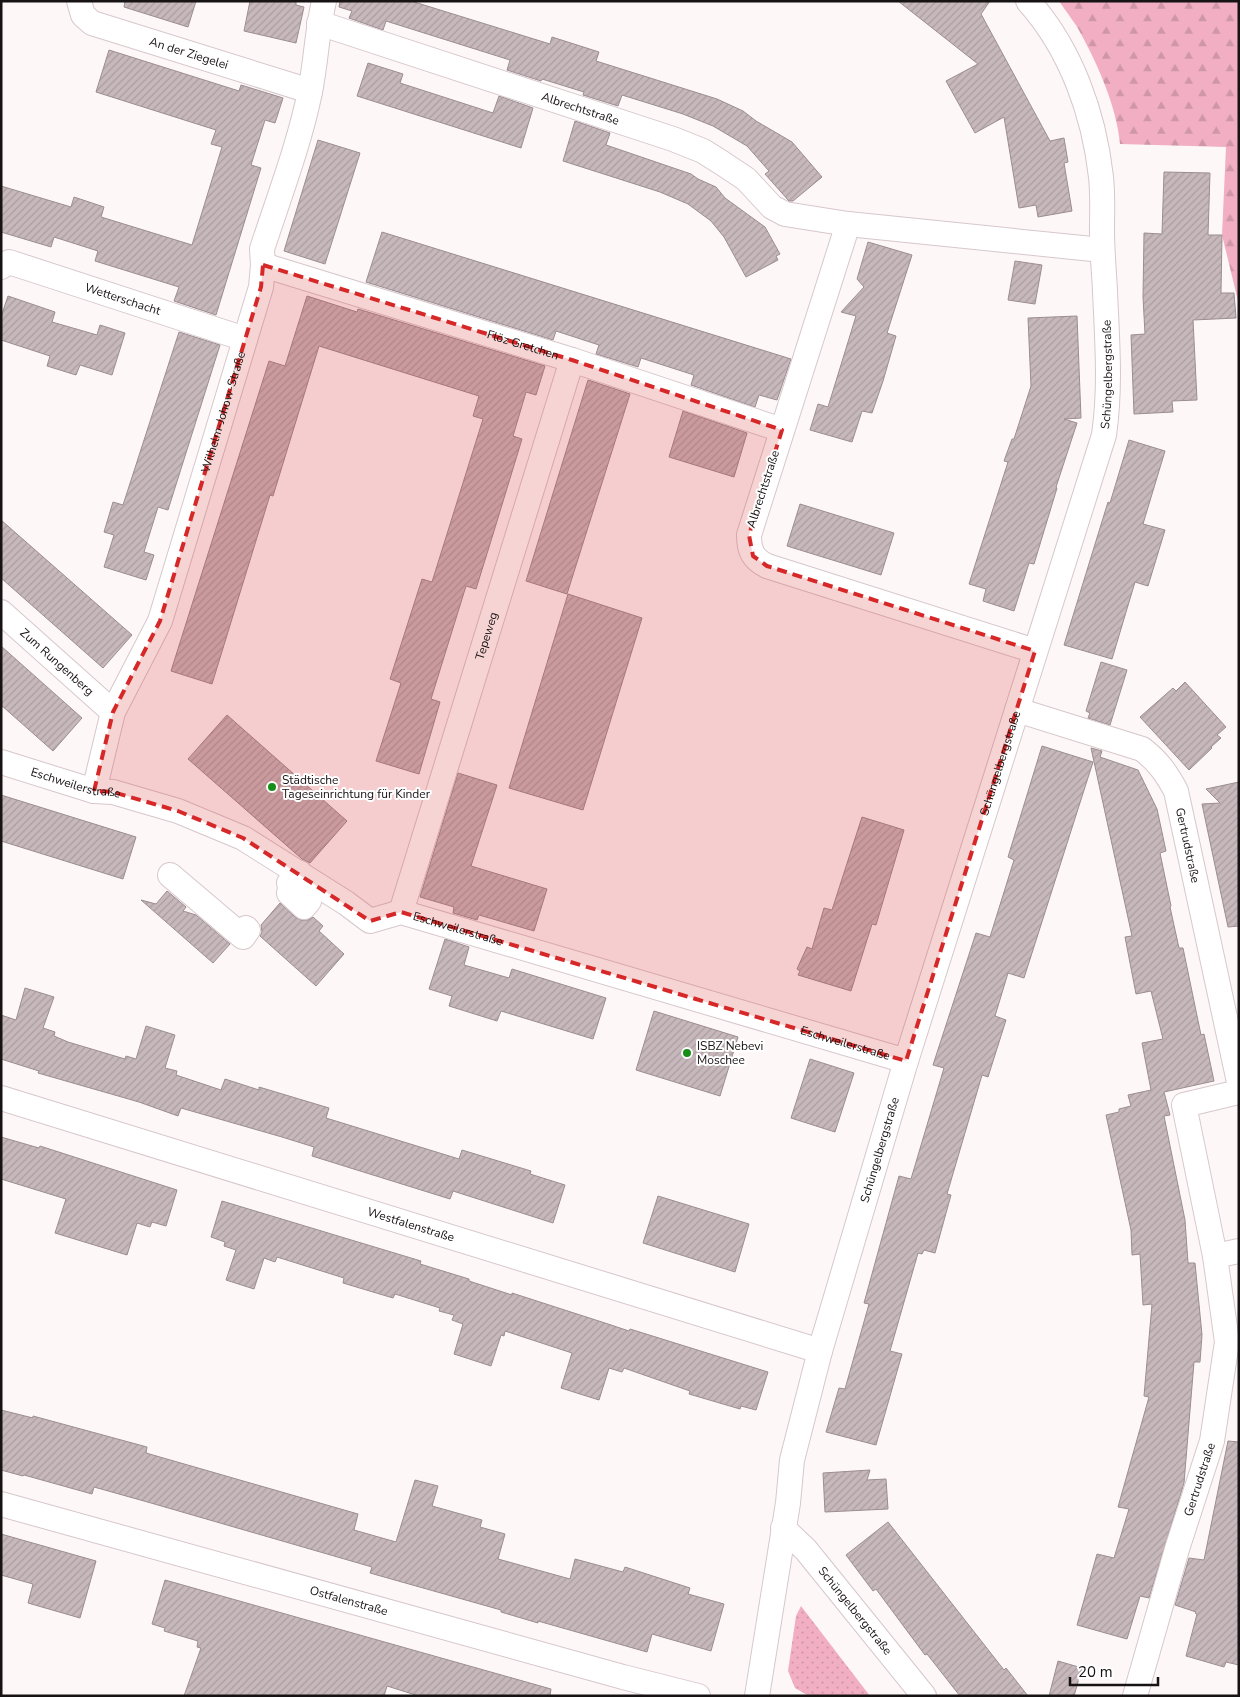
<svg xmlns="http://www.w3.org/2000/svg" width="1240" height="1697" viewBox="0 0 1240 1697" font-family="'Nunito Sans',sans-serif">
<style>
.grass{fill:url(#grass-dots)}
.forest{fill:url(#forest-firs)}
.building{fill:url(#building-hatch);stroke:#9b8d91}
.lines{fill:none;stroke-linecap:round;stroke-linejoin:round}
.street-casing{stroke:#d7c7cc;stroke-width:26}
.street{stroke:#fff;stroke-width:24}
.marked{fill:#d62828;fill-opacity:0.2;stroke:#d62828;stroke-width:4;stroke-dasharray:10 6;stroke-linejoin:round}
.poi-dot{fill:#178e18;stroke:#fff;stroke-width:2}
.labels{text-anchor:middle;stroke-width:4;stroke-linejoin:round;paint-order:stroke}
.street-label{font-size:12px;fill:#171213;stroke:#fff}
.poi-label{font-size:12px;fill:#171213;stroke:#fff;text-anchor:start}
</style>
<defs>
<pattern id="grass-dots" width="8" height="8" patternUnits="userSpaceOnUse" patternTransform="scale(1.25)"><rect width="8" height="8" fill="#f2afc4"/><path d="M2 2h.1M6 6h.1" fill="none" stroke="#cf96a8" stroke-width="1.8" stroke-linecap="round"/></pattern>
<pattern id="forest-firs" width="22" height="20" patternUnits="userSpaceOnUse" patternTransform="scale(1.25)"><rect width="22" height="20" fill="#f2afc4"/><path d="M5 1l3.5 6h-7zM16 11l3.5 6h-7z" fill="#cf96a8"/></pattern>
<pattern id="building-hatch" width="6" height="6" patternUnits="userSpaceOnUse" patternTransform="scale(1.25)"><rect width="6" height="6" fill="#c7b8bc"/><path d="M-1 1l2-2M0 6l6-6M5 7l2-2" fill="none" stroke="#aa9da1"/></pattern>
</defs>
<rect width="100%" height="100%" fill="#fdf7f8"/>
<path class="grass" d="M 801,1606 L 870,1696 L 809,1696 L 795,1688 L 788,1671 L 796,1616 Z"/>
<path class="forest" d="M 1059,1 L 1239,1 L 1239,305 L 1222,235 L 1226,147 L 1120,144 C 1117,108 1098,65 1081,34 C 1075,22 1066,12 1059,1 Z"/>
<path class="building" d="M 125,1 L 196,1 L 188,27 L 124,7 Z
M 250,1 L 296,1 L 296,5 L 304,7 L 296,43 L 244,31 Z
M 340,1 L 411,1 L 550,44 L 552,37 L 599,52 L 596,61 L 717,99 L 743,111 L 756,121 L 792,142 L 822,177 L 793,201 L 789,201 L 765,174 L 769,171 L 747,146 L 713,126 L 683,114 L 622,95 L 618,106 L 583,95 L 584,92 L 542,79 L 541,81 L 507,70 L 510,60 L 386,21 L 383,30 L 349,18 L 352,11 L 339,7 Z
M 898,1 L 990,1 L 981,14 L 1050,141 L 1064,138 L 1068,162 L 1064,163 L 1072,211 L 1038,217 L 1036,205 L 1019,208 L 1004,117 L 975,133 L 946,81 L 978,64 Z
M 109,50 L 239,91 L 241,85 L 283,98 L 275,123 L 265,120 L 251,165 L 261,168 L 216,315 L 174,301 L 179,287 L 95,261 L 98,251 L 54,237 L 51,247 L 1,232 L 1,186 L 71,207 L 74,197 L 104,207 L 101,217 L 192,245 L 222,147 L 211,144 L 216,130 L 96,92 Z
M 368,63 L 403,74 L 400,83 L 493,113 L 499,96 L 533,108 L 521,148 L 357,96 Z
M 575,121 L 610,133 L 606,145 L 691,174 L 698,179 L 716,187 L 725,198 L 765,227 L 780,254 L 776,256 L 778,260 L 746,277 L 724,237 L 711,221 L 688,204 L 660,192 L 563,161 Z
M 318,140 L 360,153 L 325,264 L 284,251 Z
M 1164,172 L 1210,173 L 1208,235 L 1222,235 L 1221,293 L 1234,293 L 1236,318 L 1193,320 L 1197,400 L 1172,401 L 1173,412 L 1134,414 L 1131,335 L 1145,334 L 1143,297 L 1144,233 L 1162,234 Z
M 382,232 L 791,359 L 777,400 L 759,395 L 755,407 L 691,385 L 694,375 L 641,358 L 638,367 L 596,354 L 599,345 L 556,331 L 553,340 L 366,282 Z
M 868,242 L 912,255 L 887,333 L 896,336 L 883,381 L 872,413 L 862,411 L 852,442 L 810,430 L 818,404 L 828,407 L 856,316 L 841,312 L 864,287 L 857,279 Z
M 1015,261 L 1042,265 L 1035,304 L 1008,300 Z
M 8,296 L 55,312 L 52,322 L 97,335 L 100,325 L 125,333 L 112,375 L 80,365 L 76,375 L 47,366 L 50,356 L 1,340 L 1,317 Z
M 307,296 L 357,312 L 358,309 L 545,366 L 536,395 L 526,392 L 513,436 L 522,439 L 494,531 L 476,589 L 466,586 L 431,699 L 440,702 L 419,774 L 376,761 L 401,683 L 390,679 L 422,579 L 432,582 L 483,419 L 473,416 L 479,396 L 319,346 L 273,496 L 270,495 L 212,684 L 171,671 L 269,361 L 285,366 Z
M 1077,316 L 1081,418 L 1064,419 L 1077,423 L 1056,487 L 1057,488 L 1034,564 L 1029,563 L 1014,611 L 983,601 L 986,589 L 969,584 L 1008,462 L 1004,461 L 1012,439 L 1014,439 L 1031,386 L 1028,318 Z
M 179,332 L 220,345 L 168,510 L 158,507 L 144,552 L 154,555 L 146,580 L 104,567 L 114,535 L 104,532 L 113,502 L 123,505 Z
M 588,380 L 630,394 L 567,594 L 526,581 Z
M 683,411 L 747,433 L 734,477 L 669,457 Z
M 1129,440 L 1165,451 L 1143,524 L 1165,530 L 1148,586 L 1135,582 L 1112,659 L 1064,645 L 1108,502 L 1110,503 Z
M 800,504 L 894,533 L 881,575 L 787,546 Z
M 1,520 L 132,635 L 103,668 L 1,578 Z
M 568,594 L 642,618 L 583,810 L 509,788 Z
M 1,646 L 82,718 L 53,751 L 1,705 Z
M 1101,662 L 1127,670 L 1110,725 L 1088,718 L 1090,713 L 1086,711 Z
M 1185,682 L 1226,727 L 1217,735 L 1221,738 L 1211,747 L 1212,748 L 1189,770 L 1140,717 L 1173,688 L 1176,691 Z
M 227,715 L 347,821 L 310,863 L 302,859 L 188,759 Z
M 1042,746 L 1093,762 L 1024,978 L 1008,973 L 995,1016 L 1006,1020 L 988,1077 L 982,1075 L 947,1194 L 951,1195 L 935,1253 L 924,1250 L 922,1254 L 918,1253 L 890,1351 L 902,1354 L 876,1445 L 826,1432 L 839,1388 L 845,1389 L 869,1304 L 864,1303 L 899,1176 L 911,1179 L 944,1068 L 933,1065 L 976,933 L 990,937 L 1014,860 L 1008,857 Z
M 1091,748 L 1102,751 L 1100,757 L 1138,770 L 1157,809 L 1166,851 L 1160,853 L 1171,906 L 1170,907 L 1179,948 L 1183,948 L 1201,1035 L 1204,1034 L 1214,1081 L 1164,1092 L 1170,1115 L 1164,1116 L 1185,1220 L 1188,1263 L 1195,1263 L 1202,1335 L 1200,1362 L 1194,1362 L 1184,1483 L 1149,1598 L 1140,1596 L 1127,1639 L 1077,1625 L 1097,1554 L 1114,1558 L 1129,1509 L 1118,1507 L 1149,1397 L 1144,1396 L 1152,1304 L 1143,1305 L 1140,1254 L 1132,1255 L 1131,1230 L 1106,1115 L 1119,1112 L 1119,1109 L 1131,1106 L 1128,1095 L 1151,1090 L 1142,1043 L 1163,1039 L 1151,991 L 1136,994 L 1125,937 L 1132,936 Z
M 458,773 L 497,785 L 471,866 L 547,889 L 534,931 L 479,915 L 477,920 L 453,913 L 454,907 L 420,897 Z
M 1239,782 L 1239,926 L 1228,927 L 1202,804 L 1220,803 L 1206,789 Z
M 1,795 L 136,837 L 123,879 L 1,841 Z
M 862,817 L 904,830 L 876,925 L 872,924 L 851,991 L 798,975 L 800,971 L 797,969 L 807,947 L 812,949 L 824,908 L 832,910 Z
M 167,891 L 186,907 L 183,911 L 196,915 L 230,944 L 213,963 L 141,900 L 156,904 Z
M 280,903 L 295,917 L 301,920 L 308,920 L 313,917 L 323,926 L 319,931 L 344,954 L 316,986 L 260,936 L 262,932 L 261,925 Z
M 445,939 L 469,947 L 464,965 L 509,978 L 512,969 L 606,998 L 593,1039 L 501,1011 L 497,1021 L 449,1006 L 452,996 L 429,989 Z
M 25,988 L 54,997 L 43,1028 L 55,1032 L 54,1036 L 68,1042 L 125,1059 L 126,1056 L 136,1059 L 146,1026 L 175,1035 L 165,1068 L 177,1071 L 176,1075 L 221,1090 L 225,1079 L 259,1090 L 259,1087 L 329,1108 L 326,1118 L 459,1159 L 462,1150 L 531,1171 L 530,1174 L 565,1185 L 553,1223 L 453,1191 L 450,1199 L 312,1156 L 314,1147 L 282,1137 L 181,1108 L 178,1116 L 139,1102 L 38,1073 L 39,1071 L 1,1059 L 1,1015 L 16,1020 Z
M 654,1011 L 738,1037 L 720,1096 L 636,1070 Z
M 810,1059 L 854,1073 L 835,1132 L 791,1118 Z
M 1,1137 L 39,1148 L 40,1146 L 177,1190 L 166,1226 L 152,1222 L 150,1227 L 137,1223 L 127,1255 L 55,1233 L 66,1199 L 1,1179 Z
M 658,1196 L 749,1224 L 735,1272 L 643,1243 Z
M 222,1201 L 421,1261 L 420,1264 L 469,1279 L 469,1281 L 512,1295 L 512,1293 L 608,1324 L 629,1331 L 630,1329 L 768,1372 L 756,1410 L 741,1406 L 740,1409 L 689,1394 L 690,1391 L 624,1368 L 622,1372 L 609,1368 L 599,1400 L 561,1388 L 572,1353 L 505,1331 L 504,1336 L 501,1335 L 491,1366 L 454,1354 L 463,1324 L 452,1320 L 454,1315 L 439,1311 L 440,1308 L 395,1294 L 393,1298 L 343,1283 L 344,1278 L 277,1257 L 275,1262 L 264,1258 L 254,1289 L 226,1280 L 236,1250 L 224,1246 L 225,1242 L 211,1237 Z
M 1,1410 L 33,1418 L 33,1416 L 147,1447 L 146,1453 L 358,1514 L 354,1530 L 396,1542 L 415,1480 L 438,1486 L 432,1506 L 482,1520 L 480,1527 L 505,1534 L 498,1559 L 570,1579 L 575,1559 L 623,1572 L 625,1567 L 690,1588 L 688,1594 L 724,1604 L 711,1651 L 652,1634 L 647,1652 L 538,1621 L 538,1623 L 501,1612 L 501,1610 L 370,1573 L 372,1567 L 151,1503 L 94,1487 L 92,1494 L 24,1475 L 23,1476 L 1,1470 Z
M 1228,1441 L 1239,1442 L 1239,1665 L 1226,1662 L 1224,1667 L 1186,1656 L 1197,1614 L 1195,1613 L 1196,1612 L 1175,1605 L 1189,1558 L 1204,1560 Z
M 870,1470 L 867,1480 L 886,1479 L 888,1509 L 825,1512 L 823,1473 Z
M 888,1522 L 1004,1670 L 1006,1668 L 1028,1696 L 960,1696 L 927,1654 L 925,1655 L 876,1589 L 873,1591 L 846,1555 Z
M 1,1534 L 96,1561 L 80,1618 L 28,1603 L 33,1584 L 1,1575 Z
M 165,1580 L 551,1689 L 550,1696 L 419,1696 L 387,1686 L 384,1696 L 184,1696 L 201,1648 L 197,1647 L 198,1641 L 164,1631 L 165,1628 L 152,1624 Z
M 1058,1661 L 1082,1668 L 1074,1696 L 1049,1696 Z"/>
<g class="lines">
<g class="street-casing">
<g id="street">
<path id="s1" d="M 79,1 L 83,15 L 92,23 L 310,91"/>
<path id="s2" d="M 319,23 L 673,139 L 703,151 L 722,163 L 746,179 L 772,207 L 785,214 L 848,224 L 1102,250"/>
<path d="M 848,224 L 749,535 C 749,551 753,559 767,566 L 1035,651"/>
<path id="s3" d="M 263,265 L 572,360 L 782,430"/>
<path id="s4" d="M 1,267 L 9,262 L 245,339"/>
<path id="s5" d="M 1,612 L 113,712"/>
<path id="s6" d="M 1017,710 L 1142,749 C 1158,761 1167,774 1176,791 L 1239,1082"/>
<path id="s7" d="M 1,762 L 94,791 L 113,792 L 178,811 L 243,838 L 346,903 L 370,921 L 401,912 L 906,1061"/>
<path id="s8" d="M 94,791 L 113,712 L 160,621 L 261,287 L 263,265 L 262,249 C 279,197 299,145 310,92 C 316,62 317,31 324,1"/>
<path d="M 170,875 L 243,937 L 248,930 L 246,928"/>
<path d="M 289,893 L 304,907 L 309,901 L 289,883 L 300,873"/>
<path id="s9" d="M 401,912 L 572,360"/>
<path id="s10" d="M 1,1098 L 820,1351"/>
<path d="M 1215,1256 L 1239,1251"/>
<path id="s11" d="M 1,1504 L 623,1677 L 698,1696"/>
<path id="s12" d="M 783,1528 L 806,1550 L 924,1696"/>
<path id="s13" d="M 757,1696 L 788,1503 L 792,1460 L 820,1351 L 906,1061 L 1104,435 C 1111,387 1107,339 1105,291 C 1104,271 1102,251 1102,230 C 1102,213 1103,195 1101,177 C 1094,114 1071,49 1028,1"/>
<path id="s14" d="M 1135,1696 L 1177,1549 L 1212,1441 L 1227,1342 L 1215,1256 L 1184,1105 L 1239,1092"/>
</g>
</g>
<use href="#street" class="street"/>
</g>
<path class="marked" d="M 263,265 L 572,360 L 782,430 L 749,535 L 753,556 L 767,566 L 1035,651 L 906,1061 L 401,912 L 370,921 L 243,838 L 178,811 L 113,792 L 94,791 L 113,712 L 160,621 L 261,287 Z"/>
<g class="poi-dot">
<circle cx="272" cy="787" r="5"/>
<circle cx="687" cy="1053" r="5"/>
</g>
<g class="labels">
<g class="street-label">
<text dy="4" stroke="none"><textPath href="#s1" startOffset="128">An der Ziegelei</textPath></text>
<text dy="4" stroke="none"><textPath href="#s2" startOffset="275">Albrechtstraße</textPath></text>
<text dy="4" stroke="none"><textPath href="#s4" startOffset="129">Wetterschacht</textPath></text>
<text dy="4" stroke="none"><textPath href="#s3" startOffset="272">Flöz Gretchen</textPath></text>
<text dy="4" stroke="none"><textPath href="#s13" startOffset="1371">Schüngelbergstraße</textPath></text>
<text dy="4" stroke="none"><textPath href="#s8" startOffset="402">Wilhelm-Johow-Straße</textPath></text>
<text transform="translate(763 489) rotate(-72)" y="4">Albrechtstraße</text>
<text dy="4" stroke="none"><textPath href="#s9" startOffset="289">Tepeweg</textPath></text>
<text dy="4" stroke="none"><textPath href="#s5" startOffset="75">Zum Rungenberg</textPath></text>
<text dy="4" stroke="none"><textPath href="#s13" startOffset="966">Schüngelbergstraße</textPath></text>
<text dy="4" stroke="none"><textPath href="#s7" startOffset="78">Eschweilerstraße</textPath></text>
<text dy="4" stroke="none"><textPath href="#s6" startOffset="241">Gertrudstraße</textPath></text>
<text dy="4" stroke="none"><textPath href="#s7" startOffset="498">Eschweilerstraße</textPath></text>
<text dy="4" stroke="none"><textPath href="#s7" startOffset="902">Eschweilerstraße</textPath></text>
<text dy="4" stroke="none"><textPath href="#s13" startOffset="561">Schüngelbergstraße</textPath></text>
<text dy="4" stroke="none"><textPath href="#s10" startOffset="429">Westfalenstraße</textPath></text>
<text dy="4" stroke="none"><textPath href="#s14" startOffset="226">Gertrudstraße</textPath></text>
<text dy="4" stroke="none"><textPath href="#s11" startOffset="361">Ostfalenstraße</textPath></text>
<text dy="4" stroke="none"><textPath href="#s12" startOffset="110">Schüngelbergstraße</textPath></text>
</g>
<g class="poi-label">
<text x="282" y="784">Städtische<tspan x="282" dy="14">Tageseinrichtung für Kinder</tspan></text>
<text x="697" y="1050">ISBZ Nebevi<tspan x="697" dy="14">Moschee</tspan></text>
</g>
</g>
<rect width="1240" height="1697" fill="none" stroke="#171213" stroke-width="5"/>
<path d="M1070 1677v8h88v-8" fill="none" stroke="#171213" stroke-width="2.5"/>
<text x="1078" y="1677" font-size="15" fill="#171213" stroke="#ffffff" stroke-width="4" paint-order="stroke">20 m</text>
</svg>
